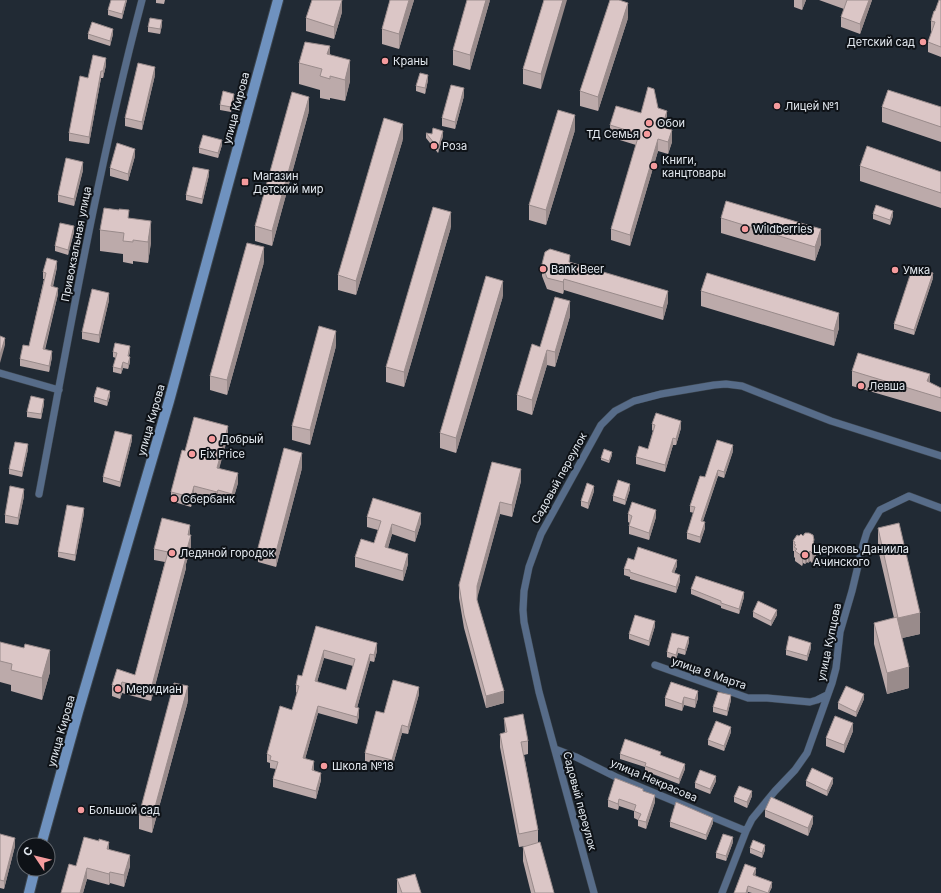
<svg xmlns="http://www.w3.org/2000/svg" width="941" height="893" viewBox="0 0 941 893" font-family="Inter,sans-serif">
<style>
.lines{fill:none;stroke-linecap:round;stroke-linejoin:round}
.street-casing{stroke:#3c454e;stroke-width:8}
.secondary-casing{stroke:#3c454e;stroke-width:12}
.street{stroke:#576c89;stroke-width:7}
.secondary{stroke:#6f92bf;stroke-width:10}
.wall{fill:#bcaaaa;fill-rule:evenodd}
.shaded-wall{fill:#998b8b}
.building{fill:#dbc6c6;stroke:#998b8b;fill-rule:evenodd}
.poi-dot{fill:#f59b9d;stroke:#0e1217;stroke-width:1.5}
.labels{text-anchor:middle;stroke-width:4;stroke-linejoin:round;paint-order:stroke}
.poi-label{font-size:11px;fill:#e3e9f0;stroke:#0e1217;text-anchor:start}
.street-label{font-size:11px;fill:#e3e9f0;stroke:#0e1217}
</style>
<rect width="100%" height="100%" fill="#212a34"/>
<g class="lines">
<g class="street-casing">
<path id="street" d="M 0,373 L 59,390
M 39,494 C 70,329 99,163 142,0
M 655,665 L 748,698 L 767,698 L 810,702 L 817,700 L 827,695
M 555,749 L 576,757 L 616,777 L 746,831
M 594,893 L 539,692 L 524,622 L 523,610 L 524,591 L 529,567 L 541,534 L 601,425 L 615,411 L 634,401 L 661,394 L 714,385 L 726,384 L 742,386 L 831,421 L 941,456
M 722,893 L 746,831 L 752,819 L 775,791 L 795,770 L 807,753 L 832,683 L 836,668 L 840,632 L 852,591 L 863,545 L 867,532 L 880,510 L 909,496 L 941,508"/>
</g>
<g class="secondary-casing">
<path id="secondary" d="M 41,845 L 78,712 L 169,401 L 278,0
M 29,893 L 35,869"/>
</g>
<use href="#street" class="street"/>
<use href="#secondary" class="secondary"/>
</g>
<path class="wall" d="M 127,0 L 122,19 L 108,15 L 108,10 Z
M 156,0 L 165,0 L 164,4 L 156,3 Z
M 390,0 L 414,0 L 399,49 L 382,44 L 382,29 Z
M 490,0 L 470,70 L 453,65 L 453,50 Z
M 544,0 L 541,89 L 523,84 L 523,69 Z
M 794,0 L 806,0 L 802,10 L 794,7 Z
M 819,0 L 872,0 L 860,34 L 841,27 L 841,17 L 844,9 Z
M 941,0 L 941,57 L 928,52 L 928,42 L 932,31 L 931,31 L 931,21 Z
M 342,12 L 334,39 L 306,31 L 306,18 Z
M 628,18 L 598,111 L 580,106 L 580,91 Z
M 162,25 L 160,34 L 148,32 L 148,27 Z
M 88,34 L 113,34 L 110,46 L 88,39 Z
M 330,54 L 350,81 L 345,101 L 330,98 L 330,100 L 320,98 L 320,90 L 299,84 L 299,63 Z
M 106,65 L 103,78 L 101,78 L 89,144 L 69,141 L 69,133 L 88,78 Z
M 155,75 L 142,130 L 125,126 L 125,118 Z
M 428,80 L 425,94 L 416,91 L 416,86 Z
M 464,96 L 455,129 L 442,126 L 442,118 Z
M 234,99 L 231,112 L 220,110 L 220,105 Z
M 882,107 L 941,107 L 941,142 L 882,122 Z
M 658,108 L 667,123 L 665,128 L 672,142 L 668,154 L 658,151 L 630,246 L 611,240 L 611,229 L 636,145 L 610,137 L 610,125 L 641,113 Z
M 309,111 L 272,246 L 255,241 L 255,226 Z
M 575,130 L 546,225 L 529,220 L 529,205 Z
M 426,133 L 443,136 L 438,153 L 426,138 Z
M 403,139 L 356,295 L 338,290 L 338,275 Z
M 222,145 L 218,158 L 199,153 L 199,148 Z
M 135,156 L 128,181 L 110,176 L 110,168 Z
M 860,166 L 941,172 L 941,208 L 860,181 Z
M 83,170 L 74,206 L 58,202 L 58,195 Z
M 209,175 L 202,204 L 186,200 L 186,195 Z
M 873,214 L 893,216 L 890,225 L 873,219 Z
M 129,218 L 151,242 L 148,263 L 133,261 L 133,264 L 123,262 L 123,254 L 100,251 L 100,230 Z
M 721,218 L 821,244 L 815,261 L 721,233 Z
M 451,227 L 404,387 L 386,382 L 386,367 Z
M 74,232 L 68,255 L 55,251 L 55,246 Z
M 264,262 L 227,395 L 210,390 L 210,376 Z
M 570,262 L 668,302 L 663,320 L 564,290 L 563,294 L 547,289 L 542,276 L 542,264 Z
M 57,267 L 53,287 L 58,294 L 45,350 L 52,357 L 49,372 L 20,366 L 20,359 L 29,346 L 44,279 L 43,279 L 43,272 Z
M 933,278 L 914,335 L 894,329 L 894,324 Z
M 701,291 L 839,328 L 834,346 L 701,306 Z
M 503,296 L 456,453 L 440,448 L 440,433 Z
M 109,300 L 99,343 L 82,339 L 82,332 Z
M 570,316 L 555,367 L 547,365 L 532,415 L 517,410 L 517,395 L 540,347 Z
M 336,346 L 310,445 L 292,440 L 292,426 Z
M 130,351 L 129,356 L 130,362 L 128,369 L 123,368 L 121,374 L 113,372 L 113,367 L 116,358 L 113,357 L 113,352 Z
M 852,371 L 930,383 L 941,398 L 941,412 L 852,386 Z
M 110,396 L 107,406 L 94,402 L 94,397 Z
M 44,404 L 41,419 L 27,417 L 27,412 Z
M 652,424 L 681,428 L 676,445 L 673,445 L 665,472 L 636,464 L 636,457 L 648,449 L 653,431 L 652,430 Z
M 228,436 L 219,468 L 238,483 L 232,503 L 218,499 L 217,502 L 194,495 L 191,507 L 171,501 L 171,492 L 185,451 Z
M 132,440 L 120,487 L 103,482 L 103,477 Z
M 28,449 L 22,477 L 9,474 L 9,469 Z
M 733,451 L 724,478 L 718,476 L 703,521 L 705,528 L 700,543 L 687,539 L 687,533 L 694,513 L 690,512 L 690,506 L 705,477 Z
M 612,455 L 609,463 L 601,460 L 601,458 Z
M 492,462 L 521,481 L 512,517 L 500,514 L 477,597 L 477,600 L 504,703 L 486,708 L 464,628 L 459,598 L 459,585 Z
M 302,468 L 276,567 L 258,562 L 258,548 Z
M 630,489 L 625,505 L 613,501 L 613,496 Z
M 594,491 L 588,509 L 581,506 L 581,501 Z
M 24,496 L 18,525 L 5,523 L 5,515 Z
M 84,513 L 75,561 L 58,557 L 58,552 Z
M 628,514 L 656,517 L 649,540 L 629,534 L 629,526 L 630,523 L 628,522 Z
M 367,517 L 421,523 L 415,542 L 392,534 L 388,548 L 408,564 L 403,581 L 355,567 L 355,557 L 374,543 L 378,530 L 367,527 Z
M 878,528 L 920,634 L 902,638 L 909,688 L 887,694 L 874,644 L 874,623 L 894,618 L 878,549 Z
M 190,535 L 191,547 L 186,564 L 186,568 L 151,701 L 122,693 L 120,699 L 112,696 L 112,685 L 135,675 L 165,562 L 154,560 L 154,549 Z
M 799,536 L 803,536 L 814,543 L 816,557 L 812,563 L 810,561 L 808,563 L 807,562 L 805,564 L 803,563 L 802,566 L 795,561 L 795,558 L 794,557 L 794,551 L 793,551 L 793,541 Z
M 634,560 L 677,566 L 674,573 L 680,581 L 676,593 L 630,579 L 630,577 L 624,575 L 624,569 Z
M 691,589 L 744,597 L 739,614 L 721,608 L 721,606 L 691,594 Z
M 753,612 L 777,615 L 771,626 L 753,617 Z
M 316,626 L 377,651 L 374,662 L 370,661 L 357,708 L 359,716 L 357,724 L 318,713 L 305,759 L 314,769 L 314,771 L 321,780 L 316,799 L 273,787 L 273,779 L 276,769 L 270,768 L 270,763 L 267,762 L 267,754 L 292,710 L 297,693 L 296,692 L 296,685 L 302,676 ZM 324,658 L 353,666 L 346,690 L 317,682 Z
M 655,626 L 649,646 L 629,639 L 629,634 Z
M 0,642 L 50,672 L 42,700 L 11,691 L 11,685 L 0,682 Z
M 689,642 L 685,655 L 678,653 L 676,660 L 667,657 L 667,652 Z
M 811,648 L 807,661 L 786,655 L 786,650 Z
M 671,682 L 698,698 L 695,708 L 684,705 L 682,711 L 665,706 L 665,698 Z
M 419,694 L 408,734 L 402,733 L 392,768 L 365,761 L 365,753 L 384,713 Z
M 864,699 L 856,717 L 838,709 L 838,703 Z
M 731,700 L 727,716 L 713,712 L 713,707 Z
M 188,701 L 152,833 L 139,829 L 139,815 Z
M 504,718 L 528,741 L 528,754 L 524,755 L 538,830 L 538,842 L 554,893 L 531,893 L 523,861 L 523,847 L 526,846 L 519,847 L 500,747 L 500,734 L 505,733 Z
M 853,731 L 844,753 L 826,746 L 826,738 Z
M 731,732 L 724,751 L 708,745 L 708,740 Z
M 620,754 L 661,755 L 685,769 L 679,784 L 645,771 L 645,767 L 620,759 Z
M 716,781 L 710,794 L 695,788 L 695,783 Z
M 806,781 L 833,783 L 827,796 L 806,786 Z
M 643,791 L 655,802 L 646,829 L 638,826 L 638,820 L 634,818 L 634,811 L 619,806 L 618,810 L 608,807 L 608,800 Z
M 752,796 L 747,808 L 734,802 L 734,797 Z
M 765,810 L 813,823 L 808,836 L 765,817 Z
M 670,822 L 713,823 L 706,840 L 670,827 Z
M 0,834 L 15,846 L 4,889 L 0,888 Z
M 733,842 L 726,861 L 716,858 L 716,853 Z
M 750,848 L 765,850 L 762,858 L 750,853 Z
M 109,850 L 130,866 L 124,887 L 110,883 L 109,885 L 87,879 L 83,893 L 61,893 L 76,866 Z
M 756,873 L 755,875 L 772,887 L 769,893 L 752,893 L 748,892 L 748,893 L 734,893 Z
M 397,879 L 421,893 L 397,893 Z"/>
<path class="shaded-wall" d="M 126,0 L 127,0 L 122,19 L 122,14 Z
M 342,0 L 342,12 L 334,39 L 334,27 Z
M 409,0 L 414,0 L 399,49 L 399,34 Z
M 486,0 L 490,0 L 470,70 L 470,55 Z
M 563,0 L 567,0 L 541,89 L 541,74 Z
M 802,0 L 806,0 L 802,10 Z
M 869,0 L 872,0 L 860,34 L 860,24 Z
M 628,3 L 628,18 L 598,111 L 598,97 Z
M 162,20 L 162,25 L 160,34 L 160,29 Z
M 113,29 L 113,34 L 110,46 L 110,41 Z
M 330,46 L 330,68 L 327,54 Z
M 106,58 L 106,65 L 103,78 L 103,71 Z
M 350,60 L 350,81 L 345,101 L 345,80 Z
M 155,67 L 155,75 L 142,130 L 142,122 Z
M 101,71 L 101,78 L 89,144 L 89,137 Z
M 428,75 L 428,80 L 425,94 L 425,88 Z
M 464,88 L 464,96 L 455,129 L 455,122 Z
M 234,94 L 234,99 L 231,112 L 231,107 Z
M 309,97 L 309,111 L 272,246 L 272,231 Z
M 667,111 L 667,123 L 662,139 L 662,127 Z
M 575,115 L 575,130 L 546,225 L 546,210 Z
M 403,124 L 403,139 L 356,295 L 356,281 Z
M 672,130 L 672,142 L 668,154 L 668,142 Z
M 443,131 L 443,136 L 438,153 L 438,148 Z
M 658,139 L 658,151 L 630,246 L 630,235 Z
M 222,140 L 222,145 L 218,158 L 218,153 Z
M 135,149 L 135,156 L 128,181 L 128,174 Z
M 83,162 L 83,170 L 74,206 L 74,199 Z
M 209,170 L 209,175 L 202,204 L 202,199 Z
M 893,211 L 893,216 L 890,225 L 890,220 Z
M 451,212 L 451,227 L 404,387 L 404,372 Z
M 151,221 L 151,242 L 148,263 L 148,242 Z
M 74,226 L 74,232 L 68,255 L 68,250 Z
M 821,229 L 821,244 L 815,261 L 815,247 Z
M 264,247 L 264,262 L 227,395 L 227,380 Z
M 57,261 L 57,267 L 51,293 L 51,286 Z
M 933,273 L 933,278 L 914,335 L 914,330 Z
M 564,279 L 564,290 L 563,294 L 563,282 Z
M 503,281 L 503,296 L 456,453 L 456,438 Z
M 58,288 L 58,294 L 43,356 L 43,349 Z
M 668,291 L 668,302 L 663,320 L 663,308 Z
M 109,293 L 109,300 L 99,343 L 99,335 Z
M 570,301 L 570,316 L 555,367 L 555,352 Z
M 839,313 L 839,328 L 834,346 L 834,331 Z
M 336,331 L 336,346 L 310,445 L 310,430 Z
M 5,338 L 5,345 L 0,363 L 0,355 Z
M 130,346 L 130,351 L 128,361 L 128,356 Z
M 547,350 L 547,365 L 532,415 L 532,400 Z
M 52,351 L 52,357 L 49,372 L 49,366 Z
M 130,357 L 130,362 L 128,369 L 128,364 Z
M 123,362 L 123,368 L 121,374 L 121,369 Z
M 930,374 L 930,389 L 927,381 Z
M 110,391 L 110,396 L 107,406 L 107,401 Z
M 44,399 L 44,404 L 41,419 L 41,414 Z
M 681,421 L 681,428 L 676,445 L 676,439 Z
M 228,426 L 228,436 L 217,477 L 217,468 Z
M 132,435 L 132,440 L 120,487 L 120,482 Z
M 673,438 L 673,445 L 665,472 L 665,465 Z
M 28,444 L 28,449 L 22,477 L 22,472 Z
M 733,445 L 733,451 L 724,478 L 724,472 Z
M 612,452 L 612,455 L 609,463 L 609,461 Z
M 302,453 L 302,468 L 276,567 L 276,552 Z
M 521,469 L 521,481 L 512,517 L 512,505 Z
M 718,470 L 718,476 L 701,527 L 701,521 Z
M 238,473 L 238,483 L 232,503 L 232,494 Z
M 630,484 L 630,489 L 625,505 L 625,500 Z
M 194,486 L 194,495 L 191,507 L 191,497 Z
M 594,486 L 594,491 L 588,509 L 588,503 Z
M 24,489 L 24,496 L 18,525 L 18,518 Z
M 218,490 L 218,499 L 217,502 L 217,492 Z
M 500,502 L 500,514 L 477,599 L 477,586 Z
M 84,508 L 84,513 L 75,561 L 75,555 Z
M 656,510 L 656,517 L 649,540 L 649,533 Z
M 421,513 L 421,523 L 415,542 L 415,532 Z
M 705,522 L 705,528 L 700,543 L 700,537 Z
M 392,524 L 392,534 L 385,557 L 385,547 Z
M 190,525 L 190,537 L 188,535 Z
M 191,535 L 191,547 L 186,564 L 186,568 L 151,701 L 151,689 Z
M 814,540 L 814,545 L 815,544 L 815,549 L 816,547 L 816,557 L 812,563 L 813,542 Z
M 810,551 L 810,561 L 808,563 L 808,553 Z
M 807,552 L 807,562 L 805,564 L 805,554 Z
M 803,553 L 803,563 L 802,566 L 802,556 Z
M 408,554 L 408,564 L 403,581 L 403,571 Z
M 677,560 L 677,566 L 672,578 L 672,572 Z
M 680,575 L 680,581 L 676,593 L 676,587 Z
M 744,592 L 744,597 L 739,614 L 739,609 Z
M 777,610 L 777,615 L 771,626 L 771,621 Z
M 920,613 L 920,634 L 898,639 L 898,618 Z
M 655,621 L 655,626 L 649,646 L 649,641 Z
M 689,637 L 689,642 L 685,655 L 685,650 Z
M 377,643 L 377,651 L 374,662 L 374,655 Z
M 811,643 L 811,648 L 807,661 L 807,656 Z
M 678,648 L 678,653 L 676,660 L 676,655 Z
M 50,650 L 50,672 L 42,700 L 42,678 Z
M 324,650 L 324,658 L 315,689 L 315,681 Z
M 370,654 L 370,661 L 355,715 L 355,707 Z
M 909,667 L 909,688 L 887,694 L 887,673 Z
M 122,682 L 122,693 L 120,699 L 120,688 Z
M 188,686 L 188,701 L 152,833 L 152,818 Z
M 419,687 L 419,694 L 408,734 L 408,727 Z
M 504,691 L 504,703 L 486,708 L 486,696 Z
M 698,691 L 698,698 L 695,708 L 695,700 Z
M 864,694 L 864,699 L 856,717 L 856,712 Z
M 731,695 L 731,700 L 727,716 L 727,711 Z
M 684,697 L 684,705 L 682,711 L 682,704 Z
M 318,706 L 318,713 L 303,766 L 303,758 Z
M 359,708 L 359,716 L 357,724 L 357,717 Z
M 853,723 L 853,731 L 844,753 L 844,745 Z
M 402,725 L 402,733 L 392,768 L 392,760 Z
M 731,727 L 731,732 L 724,751 L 724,746 Z
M 314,761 L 314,769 L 312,778 L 312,770 Z
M 685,764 L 685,769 L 679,784 L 679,779 Z
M 321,773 L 321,780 L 316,799 L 316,791 Z
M 716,776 L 716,781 L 710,794 L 710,789 Z
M 833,778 L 833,783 L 827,796 L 827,791 Z
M 752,791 L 752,796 L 747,808 L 747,802 Z
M 655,795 L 655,802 L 646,829 L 646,822 Z
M 619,799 L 619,806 L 618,810 L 618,804 Z
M 813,816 L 813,823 L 808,836 L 808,828 Z
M 713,818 L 713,823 L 706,840 L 706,835 Z
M 733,837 L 733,842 L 726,861 L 726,856 Z
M 15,838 L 15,846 L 4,889 L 4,881 Z
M 109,842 L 109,853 L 107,849 Z
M 765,845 L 765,850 L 762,858 L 762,853 Z
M 130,855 L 130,866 L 124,887 L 124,875 Z
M 87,868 L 87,879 L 83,893 L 80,893 Z
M 756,868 L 756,873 L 753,880 L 753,875 Z
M 110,872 L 110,883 L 109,885 L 109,874 Z
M 772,882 L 772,887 L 769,893 L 768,893 Z
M 748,886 L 748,893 L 746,893 Z"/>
<path class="building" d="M 111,0 L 126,0 L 122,14 L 108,10 Z
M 312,0 L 342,0 L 334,27 L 306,18 Z
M 390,0 L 409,0 L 399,34 L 382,29 Z
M 467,0 L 486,0 L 470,55 L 453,50 Z
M 544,0 L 563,0 L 541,74 L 523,69 Z
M 610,0 L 619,0 L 628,3 L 598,97 L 580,91 Z
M 847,0 L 869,0 L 860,24 L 841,17 Z
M 939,0 L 941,0 L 941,47 L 928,42 L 935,22 L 931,21 L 934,11 L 935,11 Z
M 150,18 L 162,20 L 160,29 L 148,27 Z
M 92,22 L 113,29 L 110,41 L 88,34 Z
M 305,42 L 330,46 L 327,54 L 350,60 L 345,80 L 330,76 L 330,79 L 320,76 L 322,69 L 299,63 Z
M 93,55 L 106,58 L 103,71 L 101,71 L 89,137 L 69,133 L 80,76 L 88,78 Z
M 138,63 L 155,67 L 142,122 L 125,118 Z
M 420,73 L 428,75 L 425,88 L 416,86 Z
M 451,85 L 464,88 L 455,122 L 442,118 Z
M 648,87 L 654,89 L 658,108 L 667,111 L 662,127 L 672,130 L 668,142 L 658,139 L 630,235 L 611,229 L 639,134 L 610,125 L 616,106 L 641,113 Z
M 888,90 L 941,107 L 941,127 L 882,107 Z
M 223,91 L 234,94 L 231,107 L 220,105 Z
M 292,92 L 309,97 L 272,231 L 255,226 Z
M 558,110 L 575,115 L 546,210 L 529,205 Z
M 384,118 L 403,124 L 356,281 L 338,275 Z
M 433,128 L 443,131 L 438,148 L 426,133 L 432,134 Z
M 203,135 L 222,140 L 218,153 L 199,148 Z
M 117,143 L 135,149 L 128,174 L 110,168 Z
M 867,146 L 941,172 L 941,193 L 860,166 Z
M 66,158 L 83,162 L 74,199 L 58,195 Z
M 193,167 L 209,170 L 202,199 L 186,195 Z
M 726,201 L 821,229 L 815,247 L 721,218 Z
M 876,205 L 893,211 L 890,220 L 873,214 Z
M 433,207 L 451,212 L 404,372 L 386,367 Z
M 104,208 L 119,210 L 119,209 L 129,210 L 128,218 L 151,221 L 148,242 L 133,240 L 133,242 L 123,241 L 124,233 L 100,230 Z
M 60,223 L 74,226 L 68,250 L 55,246 Z
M 247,243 L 264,247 L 227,380 L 210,376 Z
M 550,249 L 570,255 L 569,262 L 668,291 L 663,308 L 564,279 L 563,282 L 547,278 L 542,264 L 545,252 Z
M 47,258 L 57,261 L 51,286 L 58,288 L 43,349 L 52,351 L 49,366 L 20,359 L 23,345 L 29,346 L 46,273 L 43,272 Z
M 913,266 L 933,273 L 914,330 L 894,324 Z
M 707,273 L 839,313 L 834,331 L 701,291 Z
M 486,276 L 503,281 L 456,438 L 440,433 Z
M 92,289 L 109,293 L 99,335 L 82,332 Z
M 555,297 L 570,301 L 555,352 L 547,350 L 532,400 L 517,395 L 532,344 L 540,347 Z
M 319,326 L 336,331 L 310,430 L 292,426 Z
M 0,336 L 5,338 L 0,355 Z
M 115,343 L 130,346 L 128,356 L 130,357 L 128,364 L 123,362 L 121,369 L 113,367 L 117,353 L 113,352 Z
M 858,353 L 930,374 L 927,381 L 941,388 L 941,398 L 852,371 Z
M 97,387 L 110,391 L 107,401 L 94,397 Z
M 31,396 L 44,399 L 41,414 L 27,412 Z
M 656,413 L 681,421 L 676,439 L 673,438 L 665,465 L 636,457 L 639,446 L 648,449 L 655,425 L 652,424 Z
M 194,417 L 228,426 L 217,468 L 238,473 L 232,494 L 218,490 L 217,492 L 194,486 L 191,497 L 171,492 L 182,450 L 185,451 Z
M 115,431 L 132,435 L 120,482 L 103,477 Z
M 717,440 L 733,445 L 724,472 L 718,470 L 701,521 L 705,522 L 700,537 L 687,533 L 695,507 L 690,506 L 700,476 L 705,477 Z
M 15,442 L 28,444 L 22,472 L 9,469 Z
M 284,448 L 302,453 L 276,552 L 258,548 Z
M 604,449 L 612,452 L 609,461 L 601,458 Z
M 492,462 L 521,469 L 512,505 L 500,502 L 477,586 L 477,600 L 504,691 L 486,696 L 464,615 L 459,585 Z
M 618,480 L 630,484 L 625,500 L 613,496 Z
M 587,483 L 594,486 L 588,503 L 581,501 Z
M 10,486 L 24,489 L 18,518 L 5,515 Z
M 373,498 L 421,513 L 415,532 L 392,524 L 385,547 L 408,554 L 403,571 L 355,557 L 361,539 L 374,543 L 381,521 L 367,517 Z
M 632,502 L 656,510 L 649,533 L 629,526 L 632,516 L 628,514 Z
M 67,505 L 84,508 L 75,555 L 58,552 Z
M 162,518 L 190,525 L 188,535 L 191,535 L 185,556 L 186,557 L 151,689 L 122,682 L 120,688 L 112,685 L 117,669 L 135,675 L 168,552 L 154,549 Z
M 899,523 L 920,613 L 898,618 L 878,528 Z
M 805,533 L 809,533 L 813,535 L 814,540 L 813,542 L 815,544 L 814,545 L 816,547 L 812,553 L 810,551 L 808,553 L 807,552 L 805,554 L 803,553 L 802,556 L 795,551 L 797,549 L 794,547 L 796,545 L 794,544 L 795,542 L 793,541 L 797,535 L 799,536 L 801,534 L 803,536 Z
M 638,547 L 677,560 L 672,572 L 680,575 L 676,587 L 630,572 L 630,570 L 624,569 L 628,558 L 634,560 Z
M 696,576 L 744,592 L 739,609 L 721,603 L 721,601 L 691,589 Z
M 758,601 L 777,610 L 771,621 L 753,612 Z
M 635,615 L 655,621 L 649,641 L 629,634 Z
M 897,617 L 909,667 L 887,673 L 874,623 Z
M 316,626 L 377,643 L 374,655 L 370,654 L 355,707 L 359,708 L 357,717 L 318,706 L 303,758 L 314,761 L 312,770 L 321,773 L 316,791 L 273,779 L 278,762 L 270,760 L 271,756 L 267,754 L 280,706 L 292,710 L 299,686 L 296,685 L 298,675 L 302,676 ZM 324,650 L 355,659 L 346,690 L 315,681 Z
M 672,633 L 689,637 L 685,650 L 678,648 L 676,655 L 667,652 Z
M 789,636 L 811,643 L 807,656 L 786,650 Z
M 0,642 L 24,648 L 25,644 L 50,650 L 42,678 L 11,670 L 12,664 L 0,661 Z
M 393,680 L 419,687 L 408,727 L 402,725 L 392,760 L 365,753 L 376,711 L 384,713 Z
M 671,682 L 698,691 L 695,700 L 684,697 L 682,704 L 665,698 Z
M 174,683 L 188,686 L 152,818 L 139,815 Z
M 846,686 L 864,694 L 856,712 L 838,703 Z
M 718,692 L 731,695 L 727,711 L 713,707 Z
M 523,714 L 528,741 L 521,742 L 538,830 L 519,834 L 500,734 L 507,732 L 504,718 Z
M 835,716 L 853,723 L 844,745 L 826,738 Z
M 716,721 L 731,727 L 724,746 L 708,740 Z
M 625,739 L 661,752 L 660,755 L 685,764 L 679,779 L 645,766 L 646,763 L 620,754 Z
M 812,768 L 833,778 L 827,791 L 806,781 Z
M 700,770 L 716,776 L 710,789 L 695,783 Z
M 615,778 L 643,789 L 643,791 L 655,795 L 646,822 L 638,820 L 641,814 L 634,811 L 636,805 L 619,799 L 618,804 L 608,800 Z
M 739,786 L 752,791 L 747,802 L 734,797 Z
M 771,797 L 813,816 L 808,828 L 765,810 Z
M 676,802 L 713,818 L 706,835 L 670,822 Z
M 0,834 L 15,838 L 4,881 L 0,880 Z
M 723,834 L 733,837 L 726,856 L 716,853 Z
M 84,837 L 99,841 L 99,839 L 109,842 L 107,849 L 130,855 L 124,875 L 110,872 L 109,874 L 87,868 L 80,893 L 61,893 L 69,864 L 76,866 Z
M 753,840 L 765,845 L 762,853 L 750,848 Z
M 540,842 L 554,893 L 535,893 L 523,847 Z
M 745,864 L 756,868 L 753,875 L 772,882 L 768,893 L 748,886 L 746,893 L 734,893 Z
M 415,874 L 421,893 L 402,893 L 397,879 Z"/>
<g class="poi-dot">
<circle cx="923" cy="42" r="4"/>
<circle cx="385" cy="61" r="4"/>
<circle cx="777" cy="106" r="4"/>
<circle cx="649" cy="123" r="4"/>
<circle cx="647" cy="134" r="4"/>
<circle cx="434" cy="146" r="4"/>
<circle cx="654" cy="166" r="4"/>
<rect x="241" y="178" width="8" height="8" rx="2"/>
<circle cx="745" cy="229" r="4"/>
<circle cx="543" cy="269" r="4"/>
<circle cx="895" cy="270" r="4"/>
<circle cx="861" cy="386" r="4"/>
<circle cx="212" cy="439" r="4"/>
<circle cx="192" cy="454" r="4"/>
<circle cx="174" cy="499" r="4"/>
<circle cx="172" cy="553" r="4"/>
<circle cx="805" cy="555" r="4"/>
<circle cx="118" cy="689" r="4"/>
<circle cx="324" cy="766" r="4"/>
<circle cx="81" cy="810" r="4"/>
</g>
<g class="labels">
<g class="poi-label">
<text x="915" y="46" text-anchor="end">Детский сад</text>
<text x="393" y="65">Краны</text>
<text x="785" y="110">Лицей №1</text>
<text x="657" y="127">Обои</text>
<text x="639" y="138" text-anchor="end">ТД Семья</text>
<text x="442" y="150">Роза</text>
<text x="662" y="164">Книги,<tspan x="662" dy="13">канцтовары</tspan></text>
<text x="253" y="180">Магазин<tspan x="253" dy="13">Детский мир</tspan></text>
<text x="753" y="233">Wildberries</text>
<text x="551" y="273">Bank Beer</text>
<text x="903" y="274">Умка</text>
<text x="869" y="390">Левша</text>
<text x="220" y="443">Добрый</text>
<text x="200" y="458">Fix Price</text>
<text x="182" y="503">Сбербанк</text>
<text x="813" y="553">Церковь Даниила<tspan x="813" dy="13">Ачинского</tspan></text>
<text x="180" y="557">Ледяной городок</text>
<text x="126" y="693">Меридиан</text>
<text x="332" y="770">Школа №18</text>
<text x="89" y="814">Большой сад</text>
</g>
<g class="street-label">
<text transform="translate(236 108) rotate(-75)" y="4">улица Кирова</text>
<text transform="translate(76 244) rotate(-79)" y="4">Привокзальная улица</text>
<text transform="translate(151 420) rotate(-74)" y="4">улица Кирова</text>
<text transform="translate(559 478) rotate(-61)" y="4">Садовый переулок</text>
<text transform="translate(829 642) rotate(-78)" y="4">улица Купцова</text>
<text transform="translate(709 673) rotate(19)" y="4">улица 8 Марта</text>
<text transform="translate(61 731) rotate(-74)" y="4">улица Кирова</text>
<text transform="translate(654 780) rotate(23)" y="4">улица Некрасова</text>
<text transform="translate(580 801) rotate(75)" y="4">Садовый переулок</text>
</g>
</g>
<g transform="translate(36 857) rotate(305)"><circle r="19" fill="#0e1217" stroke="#63686e"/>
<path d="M0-3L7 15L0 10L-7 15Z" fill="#f59b9d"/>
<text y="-6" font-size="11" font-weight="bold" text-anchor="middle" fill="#e3e9f0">С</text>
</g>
</svg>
